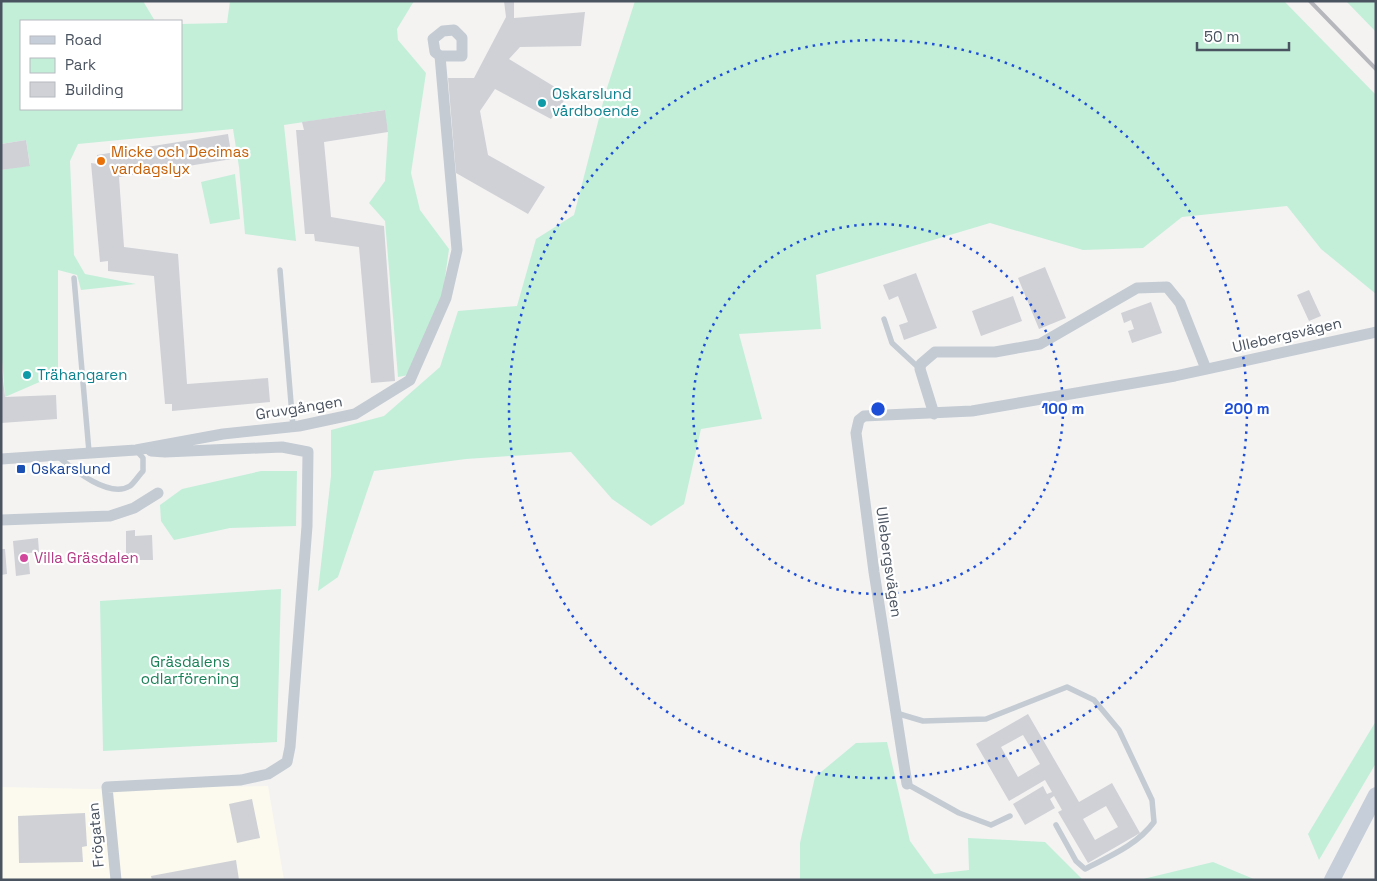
<svg xmlns="http://www.w3.org/2000/svg" width="1377" height="881" viewBox="0 0 1377 881" font-family="'Space Grotesk',sans-serif">
<style>
.commercial{fill:#fcfaee}
.green{fill:#c3efd9}
.building{fill:#cfd1d6;fill-rule:evenodd}
.lines{fill:none;stroke-linecap:round;stroke-linejoin:round}
.lane{stroke:#c4cbd3;stroke-width:5.5}
.street{stroke:#c4cbd3;stroke-width:11}
.secondary{stroke:#c6ceda;stroke-width:16}
.rail{stroke:#b5b7bc;stroke-width:4}
.ring{fill:none;stroke:#1d4ed8;stroke-width:2.5;stroke-dasharray:2.5 5}
.culture-dot{fill:#0f9aa8;stroke:#fff;stroke-width:2}
.food-dot{fill:#e8710a;stroke:#fff;stroke-width:2}
.transit-dot{fill:#1a4fb4;stroke:#fff;stroke-width:2}
.hotel-dot{fill:#d1479c;stroke:#fff;stroke-width:2}
.labels{text-anchor:middle;stroke-width:4.5;stroke-linejoin:round;paint-order:stroke}
.culture-label{font-size:15px;fill:#0d838f;stroke:#fff;text-anchor:start}
.food-label{font-size:15px;fill:#c56008;stroke:#fff;text-anchor:start}
.street-label{font-size:15px;fill:#4a5360;stroke:#fff}
.transit-label{font-size:15px;fill:#164399;stroke:#fff;text-anchor:start}
.hotel-label{font-size:15px;fill:#b23c85;stroke:#fff;text-anchor:start}
.park-label{font-size:15px;fill:#1a8158;stroke:#fff}
.centre{fill:#1d4ed8;stroke:#fff;stroke-width:2.5}
.ring-label{font-size:15px;text-anchor:middle;font-weight:bold;fill:#1d4ed8;stroke:#fff;stroke-width:4.5;stroke-linejoin:round;paint-order:stroke}
</style>
<rect width="100%" height="100%" fill="#f4f3f2"/>
<path class="commercial" d="M 268,786 L 284,880 L 1,880 L 1,787 L 92,789 Z"/>
<path class="green" d="M 1,1 L 143,1 L 155,21 L 21,21 L 21,109 L 181,109 L 181,24 L 227,23 L 230,1 L 414,1 L 397,29 L 398,40 L 426,73 L 411,173 L 420,210 L 449,249 L 443,292 L 409,375 L 398,377 L 385,221 L 369,203 L 385,181 L 388,132 L 384,110 L 284,125 L 296,241 L 245,234 L 239,167 L 233,129 L 78,144 L 70,161 L 74,255 L 85,274 L 136,284 L 81,290 L 77,275 L 58,270 L 58,374 L 5,397 L 1,345 L 1,170 L 30,165 L 26,140 L 1,144 Z
M 635,1 L 1284,1 L 1376,95 L 1376,294 L 1321,249 L 1287,206 L 1182,217 L 1143,248 L 1083,250 L 990,223 L 816,275 L 821,329 L 739,334 L 762,419 L 701,429 L 684,504 L 651,526 L 612,499 L 571,452 L 466,459 L 374,471 L 338,577 L 318,591 L 331,476 L 331,430 L 384,416 L 440,367 L 458,311 L 517,306 L 536,239 L 574,215 L 606,91 Z
M 1346,1 L 1376,1 L 1376,32 Z
M 235,174 L 240,219 L 210,224 L 201,182 Z
M 261,471 L 297,471 L 296,526 L 230,528 L 174,540 L 161,521 L 160,505 L 182,489 Z
M 281,589 L 277,742 L 103,751 L 100,601 Z
M 1376,721 L 1376,763 L 1319,860 L 1308,834 Z
M 887,742 L 910,841 L 934,874 L 969,870 L 968,838 L 1045,842 L 1082,879 L 1115,880 L 800,880 L 800,843 L 815,777 L 856,743 Z
M 1213,862 L 1256,880 L 1139,880 Z"/>
<path class="building" d="M 504,1 L 514,1 L 514,18 L 585,12 L 581,46 L 520,47 L 509,59 L 568,95 L 551,119 L 495,89 L 480,111 L 488,155 L 545,187 L 528,214 L 456,173 L 448,78 L 474,78 L 506,17 Z
M 385,110 L 388,132 L 324,142 L 331,217 L 384,226 L 395,381 L 371,383 L 359,247 L 315,241 L 314,234 L 305,234 L 296,130 L 304,130 L 302,122 Z
M 228,134 L 232,159 L 119,177 L 124,247 L 178,254 L 187,384 L 268,378 L 270,402 L 172,411 L 172,404 L 165,404 L 154,276 L 108,271 L 108,261 L 100,262 L 91,163 L 98,164 L 97,155 Z
M 26,140 L 30,166 L 1,170 L 1,144 Z
M 1045,267 L 1066,318 L 1039,329 L 1018,278 Z
M 916,273 L 937,328 L 904,340 L 899,325 L 908,322 L 898,296 L 889,300 L 883,285 Z
M 1309,290 L 1321,316 L 1309,321 L 1297,295 Z
M 1013,296 L 1022,321 L 981,336 L 972,311 Z
M 1151,302 L 1162,333 L 1132,343 L 1128,331 L 1134,329 L 1131,320 L 1124,323 L 1121,313 Z
M 1,363 L 5,397 L 56,395 L 57,419 L 1,423 Z
M 135,530 L 135,536 L 152,535 L 153,560 L 126,560 L 126,531 Z
M 38,538 L 39,552 L 28,553 L 30,574 L 16,576 L 13,541 Z
M 1,549 L 5,549 L 7,574 L 1,575 Z
M 1028,714 L 1079,802 L 1112,783 L 1140,833 L 1088,863 L 1058,812 L 1062,810 L 1054,796 L 1050,799 L 1055,808 L 1025,825 L 1013,804 L 1043,786 L 1047,794 L 1052,792 L 1045,780 L 1009,801 L 976,744 ZM 1023,735 L 1040,764 L 1018,777 L 1001,747 ZM 1106,806 L 1118,827 L 1095,840 L 1083,819 Z
M 252,799 L 260,838 L 237,843 L 229,804 Z
M 85,813 L 87,846 L 82,847 L 83,862 L 19,863 L 18,816 Z
M 236,860 L 239,880 L 152,880 L 151,876 Z"/>
<g class="lines">
<path class="lane" d="M 280,270 L 293,427
M 74,278 L 89,452
M 884,319 L 892,343 L 920,369
M 57,456 C 73,469 109,499 130,486 C 135,482 139,475 143,471 L 143,458 L 136,450
M 896,713 L 923,721 L 986,719 L 1067,687 L 1094,700 L 1119,730 L 1152,800 L 1154,822 C 1137,845 1110,856 1085,869 L 1076,861 L 1056,825
M 907,784 L 959,813 L 991,825 L 1010,816"/>
<path class="street" d="M 934,414 L 920,369 L 921,364 L 935,352 L 995,352 L 1040,344 L 1137,288 L 1167,287 L 1180,303 L 1206,369
M 1,459 L 136,450 L 223,434 L 299,426 L 355,414 L 410,380 L 446,298 L 457,250 L 440,56 L 435,52 L 433,39 L 443,31 L 454,30 L 462,38 L 462,56 L 440,56
M 1,520 L 110,516 L 134,508 L 158,493
M 907,784 L 874,572 L 856,433 L 859,420 L 864,416 L 972,411 L 1175,376 L 1376,332
M 116,880 L 107,787 L 241,780 L 268,774 L 287,762 L 290,747 L 307,526 L 308,452 L 282,447 L 165,452 L 151,451"/>
<path class="secondary" d="M 1332,880 L 1376,795"/>
<path class="rail" d="M 1310,1 L 1376,69"/>
</g>
<g class="ring">
<circle cx="878" cy="409" r="185"/>
<circle cx="878" cy="409" r="369"/>
</g>
<g class="culture-dot">
<circle cx="542" cy="103" r="5"/>
<circle cx="27" cy="375" r="5"/>
</g>
<circle class="food-dot" cx="101" cy="161" r="5"/>
<rect class="transit-dot" x="16" y="464" width="10" height="10" rx="2.5"/>
<circle class="hotel-dot" cx="24" cy="558" r="5"/>
<g class="labels">
<g class="culture-label">
<text x="552" y="99">Oskarslund<tspan x="552" dy="17">vårdboende</tspan></text>
<text x="37" y="380">Trähangaren</text>
</g>
<g class="food-label">
<text x="111" y="157">Micke och Decimas<tspan x="111" dy="17">vardagslyx</tspan></text>
</g>
<g class="street-label">
<text transform="translate(1287 335) rotate(-13)" y="5">Ullebergsvägen</text>
<text transform="translate(299 408) rotate(-9)" y="5">Gruvgången</text>
<text transform="translate(889 562) rotate(82)" y="5">Ullebergsvägen</text>
<text transform="translate(96 835) rotate(-95)" y="5">Frögatan</text>
</g>
<g class="transit-label">
<text x="31" y="474">Oskarslund</text>
</g>
<g class="hotel-label">
<text x="34" y="563">Villa Gräsdalen</text>
</g>
<g class="park-label">
<text x="190" y="667">Gräsdalens<tspan x="190" dy="17">odlarförening</tspan></text>
</g>
</g>
<circle cx="878" cy="409" r="8" class="centre"/>
<g class="ring-label">
<text x="1063" y="414">100 m</text>
<text x="1247" y="414">200 m</text>
</g>
<rect width="1377" height="881" fill="none" stroke="#4a5360" stroke-width="5"/>
<rect x="20" y="20" width="162" height="90" fill="#ffffff" stroke="#b7babf"/>
<rect x="30" y="36" width="25" height="8" fill="#c6ceda" stroke="#b7babf"/>
<text x="65" y="45" font-size="15" fill="#4a5360">Road</text>
<rect x="30" y="58" width="25" height="15" fill="#c3efd9" stroke="#b7babf"/>
<text x="65" y="70" font-size="15" fill="#4a5360">Park</text>
<rect x="30" y="82" width="25" height="15" fill="#cfd1d6" stroke="#b7babf"/>
<text x="65" y="95" font-size="15" fill="#4a5360">Building</text>
<path d="M1197 42v8h92v-8" fill="none" stroke="#4a5360" stroke-width="2.5"/>
<text x="1204" y="42" font-size="15" fill="#4a5360" stroke="#ffffff" stroke-width="4" paint-order="stroke">50 m</text>
</svg>
